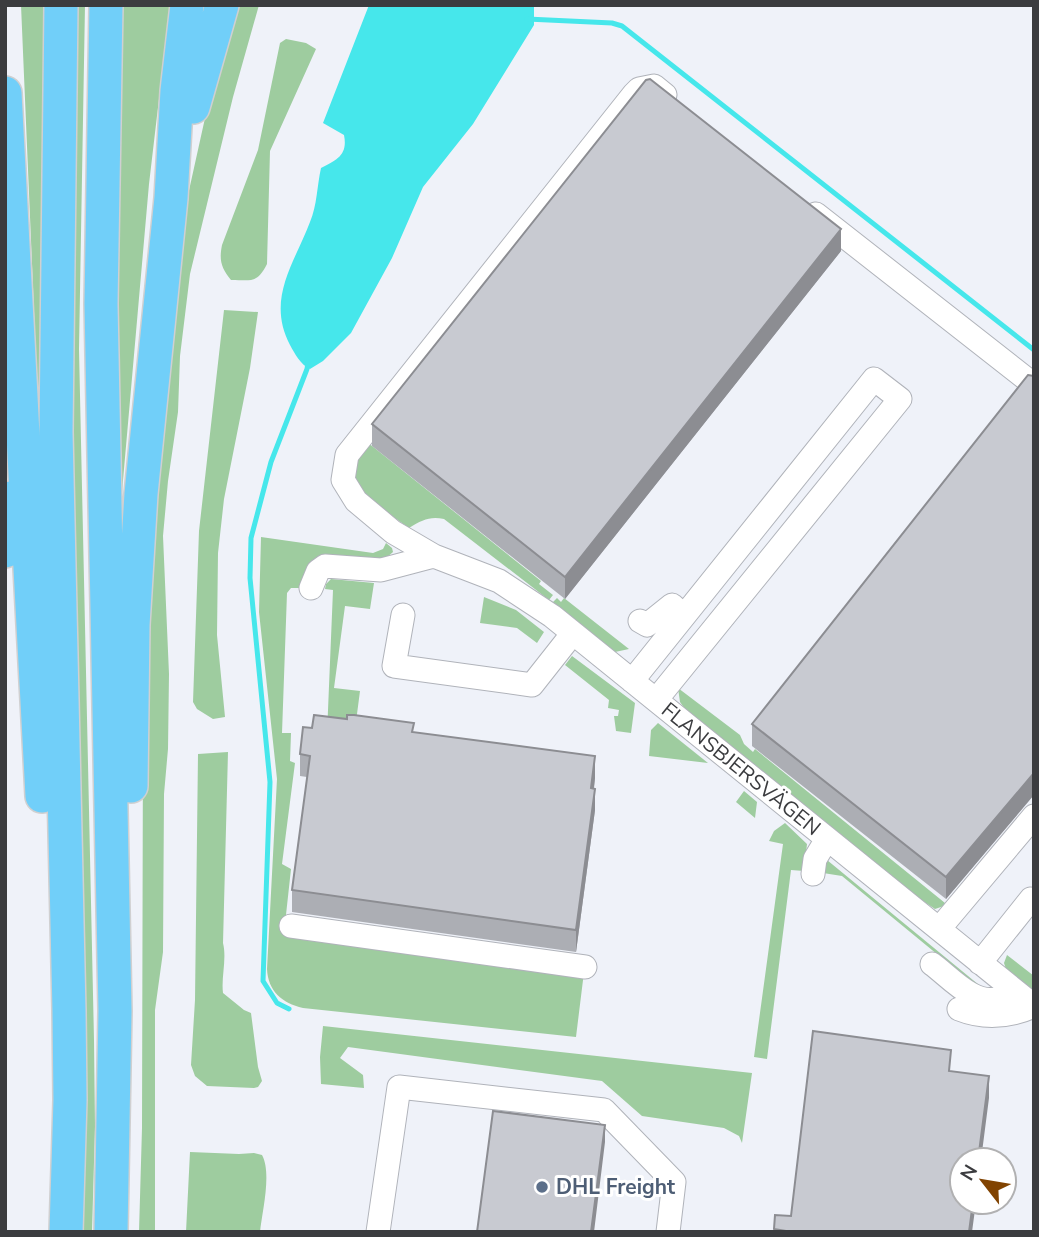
<svg xmlns="http://www.w3.org/2000/svg" width="1039" height="1237" viewBox="0 0 1039 1237" font-family="'Nunito Sans',sans-serif">
<style>
.green{fill:#9ecc9f}
.water{fill:#46e7eb}
.lines{fill:none;stroke-linecap:round;stroke-linejoin:round}
.stream{stroke:#46e7eb;stroke-width:5}
.minor-casing{stroke:#b0b3ba;stroke-width:25}
.highway-casing{stroke:#d0d0d1;stroke-width:36}
.minor{stroke:#fff;stroke-width:23}
.highway{stroke:#71cff9;stroke-width:33}
.wall{fill:#acaeb4}
.shaded-wall{fill:#8c8d92}
.building{fill:#c8cad1;stroke:#8c8d92;stroke-width:2}
.service-dot{fill:#5c6f8a;stroke:#fff;stroke-width:2.5}
.labels{text-anchor:middle;stroke-width:6;stroke-linejoin:round;paint-order:stroke}
.street-label{font-size:21px;fill:#3b3c3f;stroke:#fff}
.service-label{font-size:21px;font-weight:bold;fill:#4e5e75;stroke:#fff;text-anchor:start}
</style>
<rect width="100%" height="100%" fill="#eff2f9"/>
<path class="green" d="M 21,5 L 46,5 L 40,452 Z
M 66,5 L 85,5 L 79,349 L 94,1040 L 95,1127 L 92,1232 L 72,1232 Z
M 117,5 L 170,5 L 149,184 L 114,583 Z
M 238,5 L 259,5 L 233,97 L 190,274 L 180,356 L 178,412 L 168,481 L 163,536 L 169,674 L 168,749 L 164,794 L 163,952 L 155,1010 L 155,1232 L 139,1232 L 142,1128 L 143,727 L 148,564 L 186,204 L 211,91 Z
M 286,39 L 306,43 L 316,49 L 270,151 L 267,264 C 257,284 251,280 231,280 C 221,268 219,260 222,245 L 258,150 L 280,43 Z
M 224,310 L 258,312 L 250,368 L 224,499 L 218,553 L 217,635 L 225,717 L 213,719 L 197,709 L 193,702 L 199,531 Z
M 367,442 L 541,581 L 539,584 L 553,595 L 549,600 L 444,519 C 430,516 422,520 409,528 C 386,511 361,498 352,470 Z
M 261,537 L 373,553 L 383,549 L 386,543 L 392,548 L 393,552 L 386,558 L 371,560 L 301,588 L 291,588 L 287,593 L 282,733 L 291,733 L 290,761 L 295,763 L 282,864 L 291,869 L 284,933 L 584,972 L 576,1037 L 303,1008 C 282,1003 268,991 267,969 L 277,779 L 259,612 Z
M 331,579 L 374,583 L 370,609 L 345,606 L 334,688 L 360,691 L 354,737 L 327,734 L 333,590 L 325,589 L 326,584 Z
M 484,597 L 516,610 L 544,632 L 537,643 L 517,628 L 480,623 Z
M 557,598 L 561,602 L 564,598 L 629,649 L 615,652 L 552,603 Z
M 572,656 L 635,703 L 631,733 L 616,731 L 614,716 L 618,716 L 619,710 L 608,708 L 609,700 L 565,665 Z
M 678,688 L 740,735 L 744,744 L 753,752 L 755,749 L 945,903 L 944,906 L 935,909 L 920,899 L 685,709 L 680,702 Z
M 658,723 L 708,763 L 649,756 L 651,730 Z
M 228,752 L 223,943 C 227,959 221,977 223,993 L 244,1010 L 251,1013 L 258,1067 L 262,1081 L 258,1087 L 254,1088 L 207,1086 L 195,1076 L 191,1065 L 195,1000 L 198,754 Z
M 744,791 L 757,802 L 755,818 L 736,802 Z
M 785,823 L 807,844 L 804,871 L 791,870 L 767,1059 L 754,1057 L 783,844 L 769,841 L 774,831 Z
M 827,860 L 979,985 L 977,987 L 842,876 L 823,873 Z
M 1007,955 L 1034,976 L 1034,993 L 1007,972 L 1004,963 Z
M 323,1026 L 752,1073 L 742,1143 L 739,1136 L 724,1128 L 642,1116 L 602,1081 L 348,1047 L 340,1058 L 363,1075 L 364,1088 L 321,1084 L 320,1057 Z
M 190,1152 L 239,1154 L 254,1153 L 262,1155 C 272,1173 262,1212 260,1232 L 186,1232 Z"/>
<path class="water" d="M 369,5 L 534,5 L 534,25 L 473,124 L 423,187 L 392,258 L 351,333 L 323,361 L 310,369 C 300,364 295,354 290,345 C 266,299 294,264 310,222 C 317,206 317,186 321,168 C 337,160 348,155 344,135 L 323,123 Z"/>
<g class="lines">
<path class="stream" d="M 527,19 L 612,23 L 622,26 L 1034,350
M 289,1009 L 277,1003 L 263,981 L 270,782 L 250,578 L 251,538 L 271,462 L 307,369 L 308,362"/>
<g class="minor-casing">
<path id="minor" d="M 665,95 L 654,86 L 639,89 L 634,94 L 347,455 L 343,480 L 356,501 L 393,532 L 434,556 L 499,581 L 552,616 L 1034,1006
M 816,214 L 1034,385
M 311,588 L 318,571 L 325,566 L 381,570 L 434,556
M 403,615 L 394,666 L 532,685 L 573,633
M 640,621 L 647,625 L 672,605 L 684,616
M 632,681 L 874,379 L 900,399 L 656,700
M 813,874 L 815,859 L 827,839
M 291,926 L 585,967
M 939,929 L 1034,816
M 980,963 L 1031,899 L 1034,902
M 932,964 C 950,977 975,1007 999,998 C 1004,997 1009,992 1013,990
M 959,1009 C 984,1019 1009,1017 1034,1006
M 378,1232 L 399,1087 L 604,1110 L 674,1182 L 668,1232"/>
</g>
<g class="highway-casing">
<path id="highway" d="M 61,5 L 56,432 L 69,1011 L 70,1100 L 66,1232
M 106,5 L 101,304 L 115,1011 L 111,1232
M 5,93 L 42,796
M 193,107 L 222,5
M 5,551 L 11,498
M 131,786 L 133,625 L 141,494 L 171,198 L 177,91 L 187,5"/>
</g>
<use href="#minor" class="minor"/>
<use href="#highway" class="highway"/>
</g>
<path class="wall" d="M 841,251 L 565,599 L 372,446 L 372,424 Z
M 347,719 L 414,732 L 595,778 L 594,789 L 595,810 L 576,952 L 292,912 L 292,890 L 307,777 L 300,776 L 300,754 L 312,728 Z
M 752,724 L 1025,805 L 946,899 L 752,746 Z"/>
<path class="shaded-wall" d="M 841,229 L 841,251 L 565,599 L 565,577 Z
M 595,756 L 595,778 L 591,810 L 591,788 Z
M 1034,773 L 1034,795 L 946,899 L 946,877 Z
M 595,789 L 595,810 L 576,952 L 576,930 Z
M 989,1076 L 989,1098 L 981,1160 L 978,1160 Z
M 605,1125 L 605,1142 L 594,1232 L 591,1232 Z
M 973,1202 L 976,1202 L 972,1232 L 969,1232 Z"/>
<path class="building" d="M 650,79 L 841,229 L 565,577 L 372,424 L 646,80 Z
M 1028,375 L 1034,376 L 1034,773 L 946,877 L 752,724 Z
M 314,715 L 347,719 L 347,715 L 354,715 L 414,723 L 412,732 L 595,756 L 591,788 L 595,789 L 576,930 L 292,890 L 310,756 L 300,754 L 303,727 L 312,728 Z
M 813,1031 L 951,1050 L 949,1071 L 989,1076 L 978,1160 L 962,1160 L 962,1202 L 973,1202 L 969,1232 L 792,1232 L 774,1229 L 775,1215 L 791,1216 Z
M 493,1111 L 605,1125 L 591,1232 L 477,1232 Z"/>
<circle class="service-dot" cx="542" cy="1187" r="7"/>
<g class="labels">
<g class="street-label">
<text transform="translate(741 769) rotate(39)" y="7">FLANSBJERSVÄGEN</text>
</g>
<g class="service-label">
<text x="556" y="1194">DHL Freight</text>
</g>
</g>
<rect width="1039" height="1237" fill="none" stroke="#3b3c3f" stroke-width="14"/>
<g transform="translate(983 1181) rotate(301)"><circle r="33" fill="#ffffff" stroke="#b1b1b2" stroke-width="2"/>
<path d="M0-5L12 26L0 18L-12 26Z" fill="#814301"/>
<text y="-10" font-size="19" font-weight="bold" text-anchor="middle" fill="#3b3c3f">N</text>
</g>
</svg>
